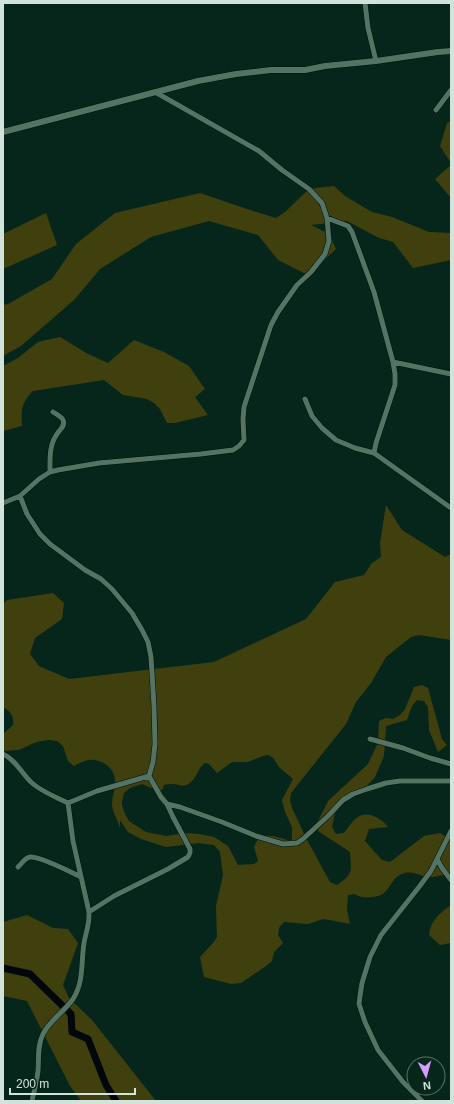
<svg xmlns="http://www.w3.org/2000/svg" width="454" height="1104" viewBox="0 0 454 1104" font-family="Arial,sans-serif">
<style>
.green{fill:#40400f;fill-rule:evenodd}
.lines{fill:none;stroke-linecap:round;stroke-linejoin:round}
.river{stroke:#01070b;stroke-width:7}
.minor-casing{stroke:#000e06;stroke-width:6}
.tertiary-casing{stroke:#000e06;stroke-width:7}
.minor{stroke:#537365;stroke-width:5}
.tertiary{stroke:#537365;stroke-width:6}
</style>
<rect width="100%" height="100%" fill="#06261b"/>
<path class="green" d="M 451,121 L 451,163 L 440,146 L 447,123 Z
M 451,165 L 451,198 L 435,179 Z
M 334,186 L 345,196 L 372,212 L 392,217 L 429,232 L 451,233 L 451,260 L 413,268 L 393,242 L 379,238 L 347,221 L 311,225 L 329,234 L 336,249 L 308,275 L 278,260 L 258,235 L 209,221 L 151,237 L 100,269 L 75,299 L 21,346 L 3,356 L 3,305 L 8,304 L 52,279 L 76,244 L 115,213 L 200,193 L 250,210 L 276,218 L 285,212 L 309,189 Z
M 46,213 L 57,245 L 3,269 L 3,234 Z
M 60,337 L 88,354 L 108,363 L 134,340 L 164,352 L 189,366 L 205,389 L 195,397 L 208,415 L 175,423 L 167,423 L 160,409 L 154,403 L 147,399 L 123,395 L 104,380 L 33,391 C 21,403 21,410 22,426 L 3,431 L 3,366 L 18,358 L 38,342 Z
M 386,505 L 402,530 L 445,557 L 451,554 L 451,640 L 419,635 L 411,637 L 386,657 L 371,683 L 356,702 L 346,724 L 291,793 L 290,800 L 292,808 L 307,840 L 330,882 L 337,885 C 354,873 351,872 350,852 L 318,831 L 317,823 L 328,801 L 368,764 L 378,743 L 379,721 L 386,718 L 393,719 L 400,715 L 405,709 L 414,687 L 422,685 L 428,688 L 442,739 L 447,745 L 438,752 L 429,730 L 428,707 L 424,701 L 417,700 L 412,706 L 407,720 L 386,726 L 384,756 L 375,777 L 362,791 L 343,800 L 335,813 L 332,827 L 336,834 L 344,833 C 353,821 359,809 376,817 C 381,820 384,822 388,827 L 369,829 L 365,841 L 382,860 L 390,862 L 424,836 L 440,833 L 451,840 L 451,877 L 448,874 C 442,875 435,877 430,877 C 421,877 415,871 405,873 C 390,876 391,893 378,896 C 374,897 366,898 362,897 C 354,895 358,893 348,895 L 347,910 L 350,924 L 330,920 L 323,919 L 308,924 L 284,922 L 279,928 L 278,935 L 283,943 L 274,952 L 272,961 L 266,966 L 241,983 L 231,984 L 204,977 L 200,957 L 213,943 L 217,937 L 216,906 L 223,875 L 220,852 L 214,845 L 198,843 L 166,847 L 141,839 L 128,832 L 120,820 L 120,828 C 118,820 112,812 112,804 C 112,796 116,788 115,779 C 114,767 100,758 88,760 C 83,761 78,764 74,766 L 68,761 L 63,746 L 57,741 L 49,740 L 41,741 L 34,743 L 19,750 L 3,751 L 3,734 L 13,725 C 14,715 11,712 3,707 L 3,604 L 7,600 L 53,593 L 64,603 L 62,619 L 35,638 L 30,654 L 39,666 L 69,679 L 214,662 L 306,619 L 335,582 L 364,575 L 372,563 L 381,557 L 380,543 ZM 267,755 C 275,756 275,763 280,768 C 284,772 289,775 293,779 L 282,800 L 285,812 L 292,827 L 292,839 L 290,841 C 281,838 264,831 257,841 C 256,842 255,845 254,847 L 258,861 L 254,864 L 238,865 L 228,846 L 214,837 L 199,834 L 186,833 L 166,836 L 146,832 L 129,821 L 125,814 L 122,805 L 122,801 L 124,793 L 130,788 L 142,784 L 156,790 L 162,790 L 164,785 C 167,784 170,784 173,784 C 178,784 182,787 186,785 C 197,781 197,768 205,763 L 209,764 L 217,773 L 232,762 L 248,762 L 263,756 Z
M 451,905 L 451,943 L 440,945 L 429,935 C 430,921 440,913 451,905 Z
M 27,915 L 53,928 L 68,929 L 78,943 L 63,985 L 69,998 L 92,1020 L 156,1101 L 81,1101 L 70,1086 L 27,1001 L 3,996 L 3,922 Z"/>
<g class="lines">
<path class="river" d="M 3,968 L 30,974 L 71,1014 L 72,1032 L 88,1039 L 106,1085 L 116,1101"/>
<g class="minor-casing">
<path id="minor" d="M 365,3 L 368,28 L 376,61
M 436,110 L 451,90
M 327,218 L 348,226 L 352,232 L 374,292 L 393,362 L 395,374 L 395,385 L 376,443 L 374,453 L 451,508
M 393,362 L 451,374
M 305,399 L 312,416 L 322,428 L 336,440 L 355,448 L 374,453
M 50,472 C 50,459 49,445 57,434 C 59,430 66,426 63,420 C 62,417 56,414 53,412
M 20,496 L 27,514 L 40,534 L 50,544 L 85,570 L 101,579 L 112,589 L 132,613 L 142,630 L 148,642 L 151,657 L 154,706 L 155,744 L 153,762 L 149,776 L 97,791 L 68,803 L 73,841 L 89,912 C 89,916 89,921 88,925 C 87,931 85,937 84,943 C 81,962 84,982 73,999 C 64,1012 49,1021 43,1034 C 37,1046 39,1059 38,1071 C 37,1081 34,1091 32,1101
M 3,503 L 20,496 L 39,479 L 50,472 L 58,470 L 99,463 L 201,454 L 233,450 L 239,446 L 244,440 L 243,419 L 244,407 L 271,325 L 278,312 L 297,285 L 311,272 L 325,254 L 329,241 L 327,218 L 322,203 L 309,189 L 282,170 L 259,151 L 155,92
M 370,739 L 403,748 L 430,758 L 451,764
M 3,754 C 16,760 22,774 32,783 C 42,792 56,797 68,803
M 149,776 L 161,797 L 167,804 L 180,807 L 222,822 L 256,836 L 283,844 L 297,843 L 303,839 L 328,816 L 343,800 L 353,794 L 367,789 L 386,783 L 400,781 L 451,781
M 437,859 L 442,868 L 451,880
M 18,867 C 22,863 25,858 30,857 C 39,856 71,872 81,877
M 89,912 L 114,896 L 168,869 L 188,857 L 190,853 L 190,849 L 173,817 L 167,804
M 422,1101 L 403,1082 L 378,1050 L 365,1022 L 359,1004 L 360,996 L 362,983 L 370,957 L 381,935 L 419,887 L 431,871 L 451,831"/>
</g>
<g class="tertiary-casing">
<path id="tertiary" d="M 3,132 L 198,81 L 236,74 L 271,70 L 305,70 L 325,66 L 376,61 L 438,52 L 451,51"/>
</g>
<use href="#minor" class="minor"/>
<use href="#tertiary" class="tertiary"/>
</g>
<rect width="454" height="1104" fill="none" stroke="#d1e3da" stroke-width="8"/>
<g transform="translate(426 1076) rotate(174)"><circle r="19" fill="#06261b" stroke="#577267"/>
<path d="M0-3L7 15L0 10L-7 15Z" fill="#d29dfd"/>
<text y="-6" font-size="11" font-weight="bold" text-anchor="middle" fill="#d1e3da">N</text>
</g>
<path d="M10 1088v6h125v-6" fill="none" stroke="#d1e3da" stroke-width="2"/>
<text x="16" y="1088" font-size="12" fill="#d1e3da" stroke="#06261b" stroke-width="3" paint-order="stroke">200 m</text>
</svg>
